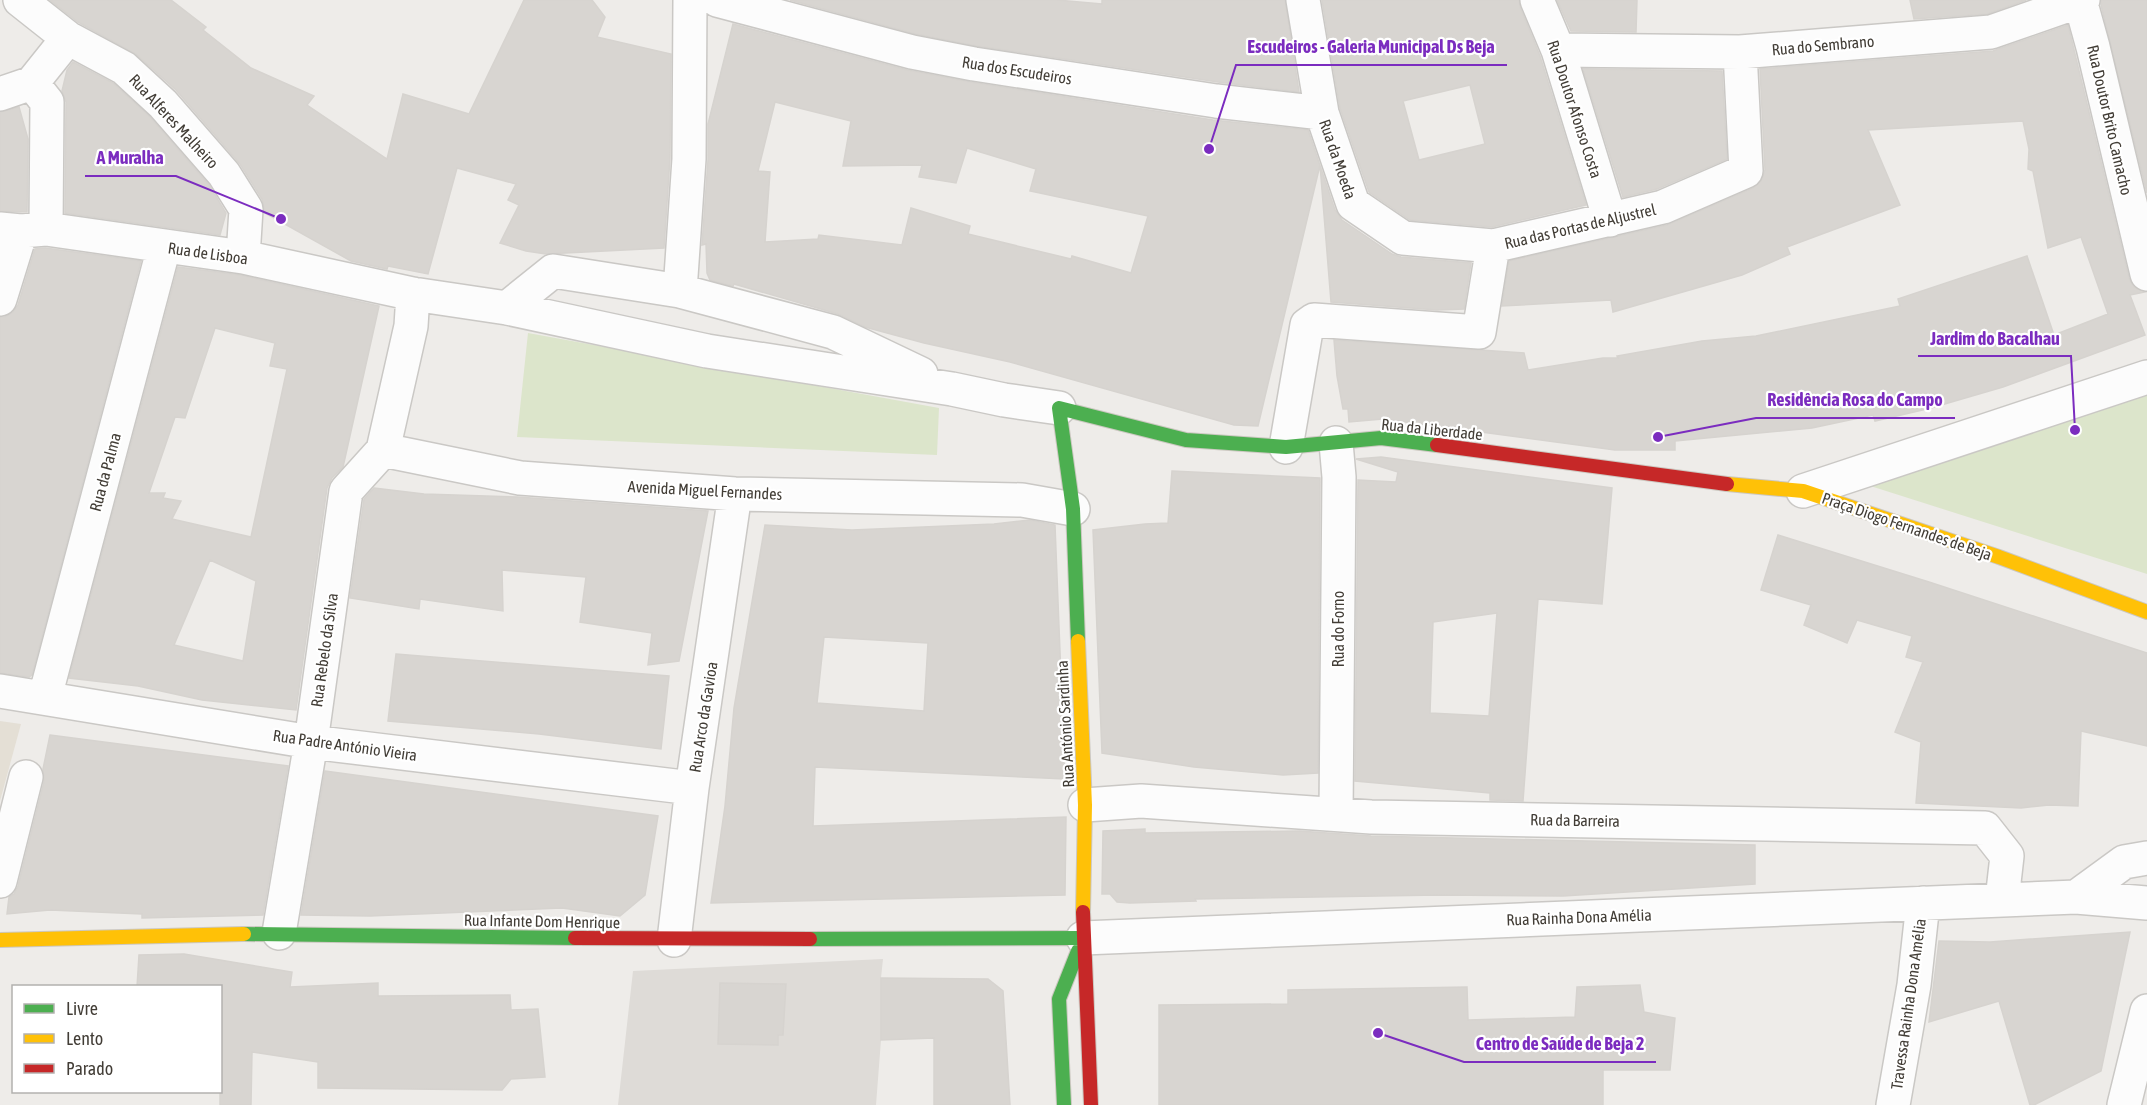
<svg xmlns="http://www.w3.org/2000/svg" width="2147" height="1105" viewBox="0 0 2147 1105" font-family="'Asap Condensed',sans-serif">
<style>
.industrial{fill:#dedbd7}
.education{fill:#e4dfd5}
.green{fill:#dce5cb}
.building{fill:#d8d5d1;stroke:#d6d3cf;stroke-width:1.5;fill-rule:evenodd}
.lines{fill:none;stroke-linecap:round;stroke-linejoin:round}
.street-casing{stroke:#cac8c5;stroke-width:36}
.fast-casing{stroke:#ccc8c1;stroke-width:16}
.slow-casing{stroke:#ccc8c1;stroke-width:16}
.jam-casing{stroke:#ccc8c1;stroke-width:16}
.street{stroke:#fcfcfc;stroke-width:33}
.fast{stroke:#4caf50;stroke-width:14}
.slow{stroke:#ffc107;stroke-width:14}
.jam{stroke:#c62828;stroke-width:14}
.labels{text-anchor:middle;stroke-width:4.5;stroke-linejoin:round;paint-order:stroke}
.street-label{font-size:16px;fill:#423d36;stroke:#fff}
.leader{fill:none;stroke:#7b2cbf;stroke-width:2}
.callout-dot{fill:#7b2cbf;stroke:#fff;stroke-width:2}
.callout-label{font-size:18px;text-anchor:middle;font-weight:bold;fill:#7b2cbf;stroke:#fff;stroke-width:4.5;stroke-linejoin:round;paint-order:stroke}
</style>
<rect width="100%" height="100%" fill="#eeece9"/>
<path class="industrial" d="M 883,959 L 881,978 L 881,1040 L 876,1105 L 618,1105 L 633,971 Z"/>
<path class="education" d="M 0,721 L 21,724 L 0,801 Z"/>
<path class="green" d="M 528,333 L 939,408 L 937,455 L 517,437 Z
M 2147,378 L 2147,574 L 1861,483 Z"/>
<path class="building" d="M 50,0 L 171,0 L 206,27 L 203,30 L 251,68 L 314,96 L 307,105 L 387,159 L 403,94 L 469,114 L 524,0 L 592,0 L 605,17 L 597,37 L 671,54 L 670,158 L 664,248 L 546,254 L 526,251 L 500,243 L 519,205 L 508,200 L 516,184 L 457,168 L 428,274 L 388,266 L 387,269 L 351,261 L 265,213 L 262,199 L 240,164 L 176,90 L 136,54 L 78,22 Z
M 790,0 L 1057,0 L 1102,4 L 1102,0 L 1285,0 L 1299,92 L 1218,82 L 977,46 L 916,34 Z
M 1322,0 L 1519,0 L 1520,7 L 1540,56 L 1586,205 L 1492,227 L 1410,220 L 1369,192 L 1340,108 ZM 1470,85 L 1485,144 L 1419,160 L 1403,101 Z
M 1557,0 L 1637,0 L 1636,32 L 1571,31 Z
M 1910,0 L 2026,0 L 1987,14 L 1914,19 Z
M 2101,0 L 2147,0 L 2147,193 L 2101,5 Z
M 733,24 L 907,70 L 970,82 L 1213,120 L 1308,130 L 1335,210 L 1342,220 L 1392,254 L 1401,257 L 1471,263 L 1464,309 L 1437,310 L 1331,302 L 1320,165 L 1258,426 L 1234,425 L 1010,362 L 924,343 L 865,327 L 838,314 L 734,284 L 733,286 L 710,280 L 707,273 L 706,244 L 702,245 L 708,160 L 708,124 ZM 775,102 L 851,121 L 843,166 L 922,165 L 919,177 L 956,183 L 967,148 L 1036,169 L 1030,191 L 1148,216 L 1131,273 L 1072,256 L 1071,259 L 968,234 L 970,226 L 911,208 L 902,245 L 819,235 L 818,239 L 765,242 L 770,172 L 758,171 Z
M 2068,25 L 2129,278 L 2134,287 L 2145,292 L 2130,295 L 2145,335 L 2003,387 L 1931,408 L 1875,421 L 1873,415 L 1812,428 L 1675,441 L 1675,450 L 1615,450 L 1383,419 L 1349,422 L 1348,409 L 1343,409 L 1337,376 L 1334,340 L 1524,353 L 1528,370 L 1603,358 L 1618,358 L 1617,356 L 1702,341 L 1756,336 L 1900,306 L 1898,299 L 2027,256 L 2054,335 L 2108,314 L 2081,237 L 2048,248 L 2033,171 L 2028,169 L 2029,149 L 2023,121 L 1868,130 L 1900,205 L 1787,247 L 1790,254 L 1742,275 L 1613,312 L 1611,300 L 1502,306 L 1509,261 L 1667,225 L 1753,188 L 1761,181 L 1765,170 L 1760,69 L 1993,51 Z
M 73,62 L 113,83 L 150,117 L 209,185 L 226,213 L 220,235 L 65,213 L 66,102 L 62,91 L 67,70 Z
M 1583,69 L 1722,71 L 1727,159 L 1657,189 L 1623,197 Z
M 19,107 L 28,139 L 27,212 L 0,211 L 0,112 Z
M 45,248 L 141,261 L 32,675 L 29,677 L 0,673 L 0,317 L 5,317 L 13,312 L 18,305 L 35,249 Z
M 178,267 L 240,275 L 379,306 L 343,467 L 332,478 L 327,488 L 296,710 L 202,700 L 138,686 L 69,678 ZM 215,328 L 275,343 L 270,366 L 287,369 L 251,537 L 172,519 L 181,501 L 163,498 L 165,493 L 149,493 L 175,417 L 185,418 ZM 210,560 L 256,581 L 243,661 L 174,645 Z
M 1381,457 L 1612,488 L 1602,604 L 1538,599 L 1523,801 L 1490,800 L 1490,793 L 1355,781 L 1358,480 L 1396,482 L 1398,472 L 1356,459 ZM 1497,613 L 1489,716 L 1430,713 L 1433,622 Z
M 1172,471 L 1320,478 L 1318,773 L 1283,775 L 1194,767 L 1102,753 L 1093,530 L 1145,524 L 1168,523 Z
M 374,488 L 424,494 L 518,497 L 708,511 L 679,661 L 648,665 L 652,633 L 580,622 L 586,577 L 502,570 L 503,611 L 420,599 L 419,609 L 350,598 L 364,499 Z
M 1030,520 L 1055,525 L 1065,779 L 815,767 L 813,826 L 1066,817 L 1065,895 L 711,903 L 725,806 L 734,708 L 765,525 L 852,530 L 994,524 ZM 824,637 L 928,643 L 924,711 L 817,703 Z
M 1778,535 L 1929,582 L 2147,653 L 2147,746 L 2081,731 L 2078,806 L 2049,805 L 2021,808 L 1916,803 L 1921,742 L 1895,732 L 1923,662 L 1906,657 L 1912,636 L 1857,620 L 1847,643 L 1804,625 L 1811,605 L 1761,590 Z
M 396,654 L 669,676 L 661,749 L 539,734 L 388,721 Z
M 50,735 L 288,766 L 263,915 L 142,918 L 142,914 L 50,910 L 7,914 L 9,897 L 14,894 L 18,886 L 44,782 L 43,769 Z
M 325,771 L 658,816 L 645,895 L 620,916 L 562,908 L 370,916 L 301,915 Z
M 1145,829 L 1145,833 L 1299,831 L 1371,836 L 1755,845 L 1755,884 L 1563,896 L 1440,895 L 1195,899 L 1196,901 L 1130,903 L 1117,902 L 1110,894 L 1102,894 L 1103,831 Z
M 2130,932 L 2101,1071 L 2034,1105 L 2030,1105 L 1999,1001 L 1929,1022 L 1939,941 L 1990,942 Z
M 184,954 L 292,972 L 290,987 L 378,983 L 378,996 L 510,995 L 511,1010 L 538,1009 L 545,1077 L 511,1079 L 502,1090 L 318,1088 L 318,1062 L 252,1052 L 251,1105 L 220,1105 L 220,987 L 137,987 L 139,955 Z
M 881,978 L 988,979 L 1003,991 L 1010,1105 L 934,1105 L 934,1038 L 881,1040 Z
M 720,983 L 786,984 L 783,1035 L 778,1035 L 778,1045 L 718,1044 Z
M 1640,985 L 1644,1012 L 1675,1018 L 1670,1070 L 1603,1070 L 1603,1105 L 1159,1105 L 1159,1005 L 1288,1004 L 1288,990 L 1467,987 L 1468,1020 L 1575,1017 L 1577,987 Z"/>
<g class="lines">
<g class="street-casing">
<path id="street" d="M 20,0 L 68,38 L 124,68 L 163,104 L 224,174 L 246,209 L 243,257
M 717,0 L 912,52 L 974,64 L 1216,101 L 1322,113
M 1303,0 L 1322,113 L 1353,204 L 1403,238 L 1493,246
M 1537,0 L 1558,50 L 1610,220
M 2080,0 L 2093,47 L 2147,274
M 1558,50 L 1740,52 L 1991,32 L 2083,0
M 32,83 L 47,102 L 46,229
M 0,94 L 32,83 L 68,38
M 0,229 L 21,231 L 46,229 L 243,257 L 413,294 L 507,308 L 707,351 L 952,389 L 1004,400 L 1059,408
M 680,291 L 689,159 L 690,0
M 413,294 L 411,326 L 383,450 L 520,478 L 735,494 L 1022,500 L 1073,509
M 0,299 L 21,231
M 507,308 L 553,271 L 680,291 L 833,332 L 921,374
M 1336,443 L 1339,477 L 1336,814
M 1286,447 L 1307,325 L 1314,320 L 1479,332 L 1493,246 L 1663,207 L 1746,171 L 1740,52
M 1803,491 L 2147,377
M 0,691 L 311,742 L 692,788
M 45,697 L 164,247
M 1085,805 L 1141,801 L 1371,817 L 1985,828 L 2007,856 L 2002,900
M 0,881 L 26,777
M 2076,897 L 2124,862 L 2147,858
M 279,933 L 311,742 L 346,491 L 383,450
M 1083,938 L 2076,897 L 2147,903
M 674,940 L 692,788 L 735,494
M 1893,1105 L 1914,985 L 1923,903
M 2124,1105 L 2147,1011"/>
</g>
<g class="fast-casing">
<path id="fast" d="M 1078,641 L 1073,509 L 1059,408 L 1186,440 L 1286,447 L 1381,438 L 1437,445
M 244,934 L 575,938
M 810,939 L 1083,938
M 1064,1105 L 1059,999 L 1078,951"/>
</g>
<g class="slow-casing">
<path id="slow" d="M 1727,484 L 1803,491 L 1999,557 L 2147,612
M 1078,641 L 1085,805 L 1083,912
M 0,940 L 244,934"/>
</g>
<g class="jam-casing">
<path id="jam" d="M 1437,445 L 1727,484
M 1083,912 L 1091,1105
M 575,938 L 810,939"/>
</g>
<use href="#street" class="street"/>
<use href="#fast" class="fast"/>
<use href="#slow" class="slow"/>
<use href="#jam" class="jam"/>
</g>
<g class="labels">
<g class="street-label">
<text transform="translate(1823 45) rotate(-5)" y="6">Rua do Sembrano</text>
<text transform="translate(1017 70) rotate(9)" y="6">Rua dos Escudeiros</text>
<text transform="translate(1575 109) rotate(72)" y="6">Rua Doutor Afonso Costa</text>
<text transform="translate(2110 120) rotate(77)" y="6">Rua Doutor Brito Camacho</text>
<text transform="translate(174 121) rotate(47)" y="6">Rua Alferes Malheiro</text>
<text transform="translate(1338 159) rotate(71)" y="6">Rua da Moeda</text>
<text transform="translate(1580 226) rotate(-13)" y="6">Rua das Portas de Aljustrel</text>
<text transform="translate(208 253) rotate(8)" y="6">Rua de Lisboa</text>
<text transform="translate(1432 429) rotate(6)" y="6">Rua da Liberdade</text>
<text transform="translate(105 472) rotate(-75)" y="6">Rua da Palma</text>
<text transform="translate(705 490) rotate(3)" y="6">Avenida Miguel Fernandes</text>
<text transform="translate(1907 526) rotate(19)" y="6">Praça Diogo Fernandes de Beja</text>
<text transform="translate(1338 629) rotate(-90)" y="6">Rua do Forno</text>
<text transform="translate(324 650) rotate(-82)" y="6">Rua Rebelo da Silva</text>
<text transform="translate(703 717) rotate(-81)" y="6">Rua Arco da Gavioa</text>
<text transform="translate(1065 724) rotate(-93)" y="6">Rua António Sardinha</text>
<text transform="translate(345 745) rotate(8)" y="6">Rua Padre António Vieira</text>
<text transform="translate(1575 820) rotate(1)" y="6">Rua da Barreira</text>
<text transform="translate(1579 917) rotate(-2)" y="6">Rua Rainha Dona Amélia</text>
<text transform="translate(542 921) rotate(1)" y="6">Rua Infante Dom Henrique</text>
<text transform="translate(1908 1004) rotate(-82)" y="6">Travessa Rainha Dona Amélia</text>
</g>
</g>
<path class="leader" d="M1209 149L1236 65H1507M281 219L176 176H85M2075 430L2071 356H1918M1658 437L1756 418H1955M1378 1033L1464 1062H1656"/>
<g class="callout-dot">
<circle cx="1209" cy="149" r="6"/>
<circle cx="281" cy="219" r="6"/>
<circle cx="2075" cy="430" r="6"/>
<circle cx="1658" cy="437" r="6"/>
<circle cx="1378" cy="1033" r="6"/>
</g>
<g class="callout-label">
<text x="1371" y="53">Escudeiros - Galeria Municipal Ds Beja</text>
<text x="130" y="164">A Muralha</text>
<text x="1995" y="345">Jardim do Bacalhau</text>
<text x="1855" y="406">Residência Rosa do Campo</text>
<text x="1560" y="1050">Centro de Saúde de Beja 2</text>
</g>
<rect x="12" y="985" width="210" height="108" fill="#ffffff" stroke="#b3b1af" stroke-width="1.5"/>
<rect x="24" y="1004" width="30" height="9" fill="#4caf50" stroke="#b3b1af" stroke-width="1.5"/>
<text x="66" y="1015" font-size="18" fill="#423d36">Livre</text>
<rect x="24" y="1034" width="30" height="9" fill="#ffc107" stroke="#b3b1af" stroke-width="1.5"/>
<text x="66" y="1045" font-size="18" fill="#423d36">Lento</text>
<rect x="24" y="1064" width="30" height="9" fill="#c62828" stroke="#b3b1af" stroke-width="1.5"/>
<text x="66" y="1075" font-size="18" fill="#423d36">Parado</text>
</svg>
